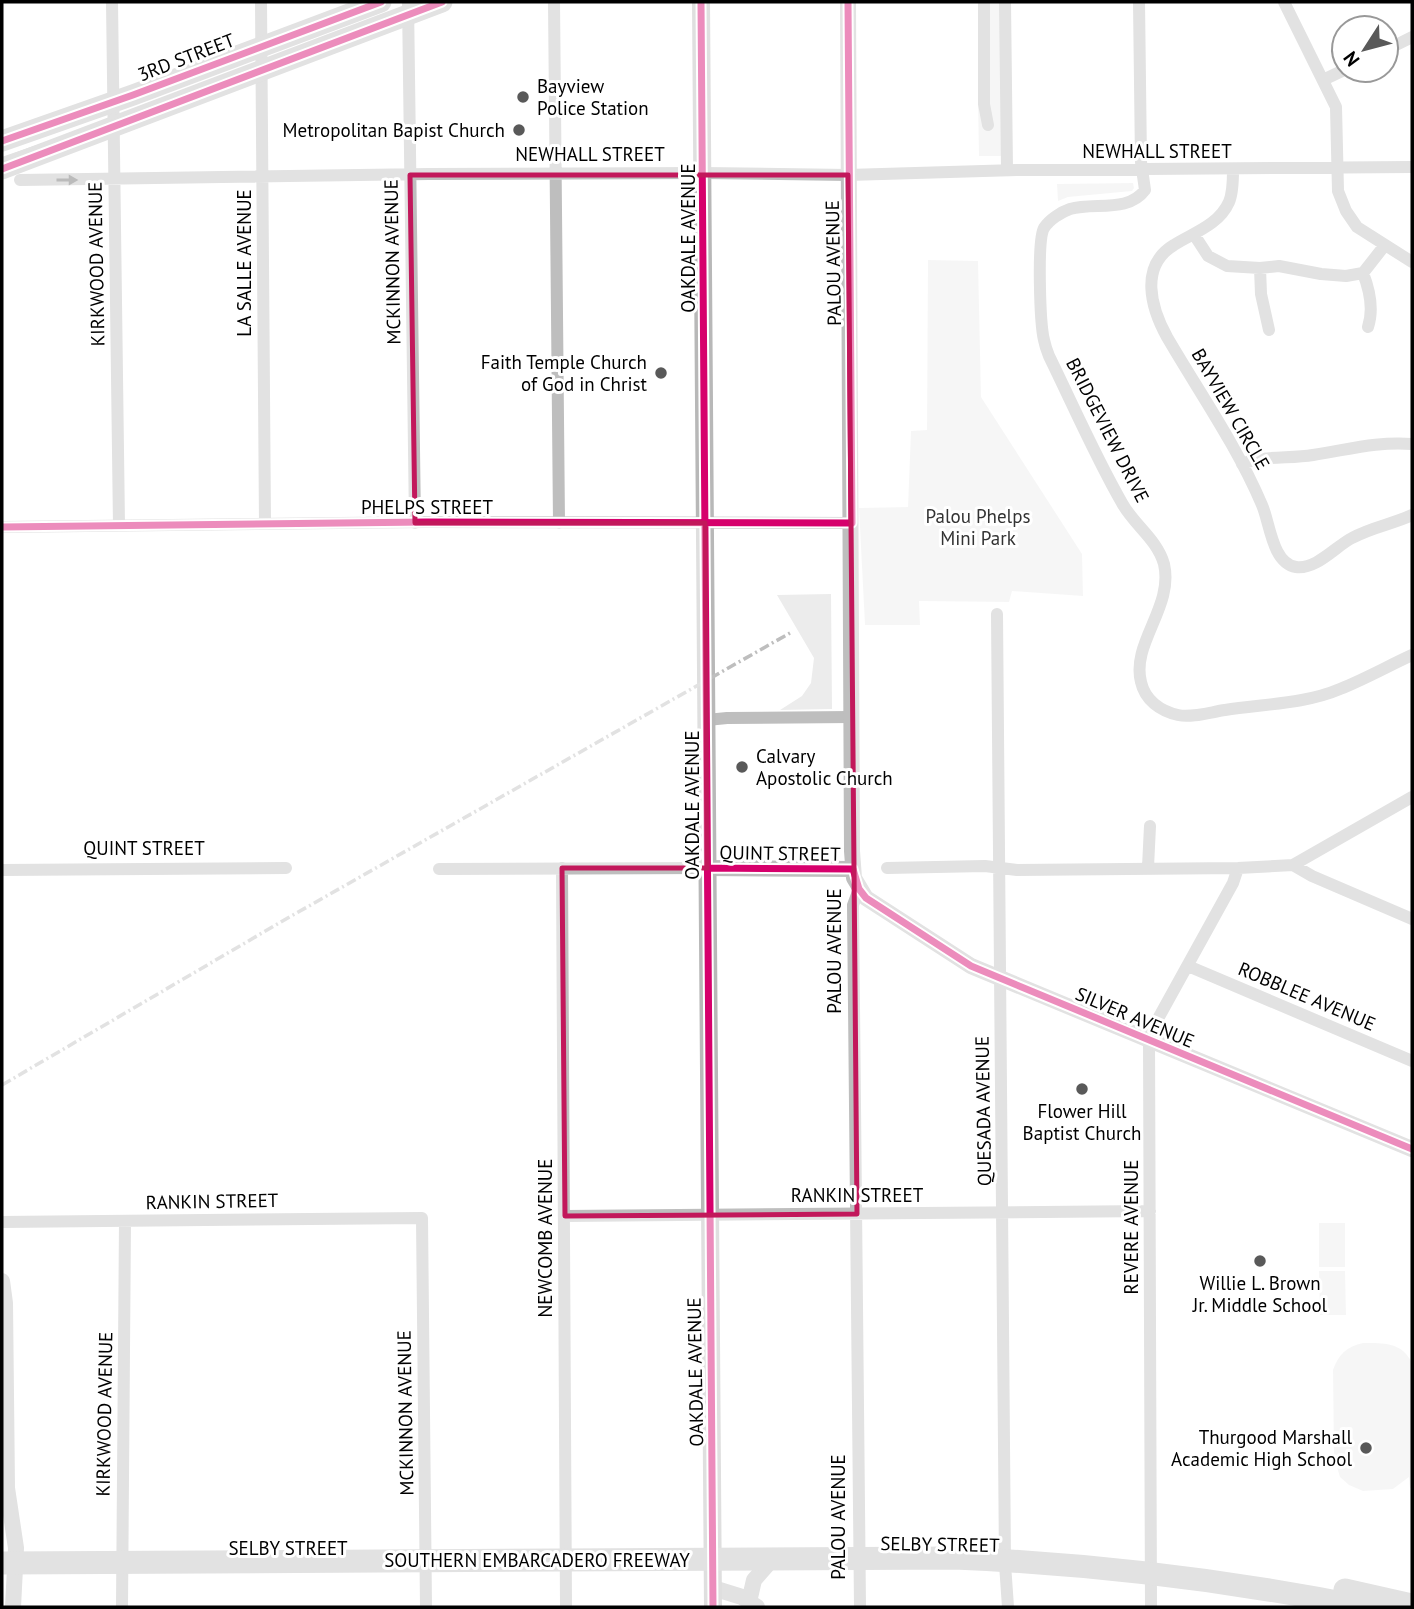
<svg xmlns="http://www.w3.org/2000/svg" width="1414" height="1609" viewBox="0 0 1414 1609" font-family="'PT Sans',sans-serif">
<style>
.green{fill:#ececec}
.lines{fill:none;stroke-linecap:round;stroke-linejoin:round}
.minor{stroke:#bebebe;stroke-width:12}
.tertiary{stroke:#bebebe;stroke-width:16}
.secondary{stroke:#b8b8b8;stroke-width:18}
.primary{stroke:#bebebe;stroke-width:21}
.motorway{stroke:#bebebe;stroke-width:23}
.tram{stroke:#bebebe;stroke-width:2}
.rail{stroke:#bebebe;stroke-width:3.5;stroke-dasharray:10 3.5 2 3.5;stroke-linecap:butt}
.cycleway-casing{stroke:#fff;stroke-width:11}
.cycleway{stroke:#d6006c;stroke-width:7}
.oneway{fill:#686868}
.marked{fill:none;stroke:#c2185b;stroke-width:5;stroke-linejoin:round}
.poi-dot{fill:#595959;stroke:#fff;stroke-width:2.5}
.labels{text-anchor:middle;stroke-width:6;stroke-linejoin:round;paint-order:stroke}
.street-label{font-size:19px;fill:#000;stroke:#fff}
.poi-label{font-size:19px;fill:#000;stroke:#fff;text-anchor:end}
.park-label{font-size:19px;fill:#333;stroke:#fff}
</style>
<rect width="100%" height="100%" fill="#fff"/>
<path class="green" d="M 989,2 L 1000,2 L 1001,156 L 979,156 L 978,103 L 990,103 Z
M 1133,183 L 1134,188 L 1132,191 L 1068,197 L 1058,201 L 1057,184 Z
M 928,260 L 978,261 L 981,397 L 1082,554 L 1083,596 L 1012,591 L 1009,602 L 919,601 L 920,625 L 865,625 L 859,508 L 908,507 L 911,431 L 927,430 Z
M 831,594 L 832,709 L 780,710 L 802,696 L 811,683 L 814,658 L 777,595 Z
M 1319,1223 L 1345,1223 L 1345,1267 L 1319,1267 Z
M 1345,1271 L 1346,1315 L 1320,1315 L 1319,1271 Z
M 1363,1343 C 1384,1343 1402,1342 1412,1363 L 1412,1488 L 1410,1488 L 1409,1477 L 1393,1489 L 1363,1491 L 1349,1485 L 1340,1477 L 1334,1457 L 1333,1370 C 1338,1355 1347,1346 1363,1343 Z"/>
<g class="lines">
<path class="minor" d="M 112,2 L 119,526
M 261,2 L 265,524
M 408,2 L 415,523
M 554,2 L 559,523
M 984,2 L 984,104 L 988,125
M 1005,2 L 1007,170
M 1139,2 L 1141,162 L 1145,190 C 1128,213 1095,202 1070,209 C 1061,212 1049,220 1044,228 C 1037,240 1040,324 1044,340 C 1045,345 1047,351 1049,356 C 1073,405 1095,456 1122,503 C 1134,525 1157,539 1164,564 C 1174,607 1131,643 1141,682 C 1145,700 1160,711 1178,715 C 1192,718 1211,712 1225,710 C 1263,704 1305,704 1340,689 C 1365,679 1388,666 1412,655
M 1284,2 L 1336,107 L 1338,191 L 1346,211 L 1357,227 L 1412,262
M 1386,50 L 1412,37
M 1323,80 L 1344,70
M 1233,170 C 1233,180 1233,193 1229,202 C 1219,225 1193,233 1174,245 C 1139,266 1151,308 1167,337 C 1199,392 1237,446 1262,505 C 1270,523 1272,563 1296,567 C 1316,570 1336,546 1352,538 C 1372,527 1393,524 1412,515
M 20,180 L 429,174 L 703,173 L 848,175 L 1017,170 L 1412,167
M 1195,236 L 1208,256 L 1227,266 L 1260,268 L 1279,266 L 1321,274 L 1346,276 L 1363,273 L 1385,245
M 1260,268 L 1261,294 L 1269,330
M 1363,273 C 1370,291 1374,309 1368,327
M 1242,464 C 1264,455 1289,459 1313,455 C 1347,450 1378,441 1412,444
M 2,527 L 426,522 L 852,523
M 997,614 L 1005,1564 L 1008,1607
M 707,720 L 727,718 L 852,717
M 1293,865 L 1412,797
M 1148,867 L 1150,826
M 562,868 L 566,1607
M 887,868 L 985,866 L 1017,870 L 1238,868 L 1293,865 L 1312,876 L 1412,919
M 439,869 L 707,868
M 2,870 L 286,868
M 859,889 L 853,905 L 860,1607
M 1188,966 L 1412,1061
M 565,1216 L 1150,1211
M 2,1222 L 422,1218 L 426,1607
M 122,1607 L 125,1221
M 1151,1607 L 1149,1040 L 1154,1026 L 1233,883 L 1238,868"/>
<path class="tertiary" d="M 848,2 L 852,851 L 854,878 L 866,898 L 971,966 L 1412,1149
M 707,868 L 853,869
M 2,1281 L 5,1303 L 7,1488 L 16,1548 L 13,1607
M 713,1588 L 742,1597 L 757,1607
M 749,1602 L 754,1580 L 768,1564"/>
<path class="secondary" d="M 701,2 L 713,1607"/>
<path class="primary" d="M 2,141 L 133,95 L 381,2
M 2,169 L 442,2"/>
<path class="motorway" d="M 2,1563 L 955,1558 C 1093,1564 1228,1580 1363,1607
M 1345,1590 L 1412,1605"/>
<path class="tram" d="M 67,126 L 391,2
M 2,158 L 133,113 L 428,2"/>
<path class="rail" d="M 2,1085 L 286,919 L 790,633"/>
<g class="cycleway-casing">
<path id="cycleway" d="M 701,2 L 713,1607
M 2,141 L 133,95 L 381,2
M 2,169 L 442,2
M 2,527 L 426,522 L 852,523 L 848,2
M 707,868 L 853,869 L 859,889 L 866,898 L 971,966 L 1412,1149"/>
</g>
<use href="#cycleway" class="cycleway"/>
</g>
<defs><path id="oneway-solid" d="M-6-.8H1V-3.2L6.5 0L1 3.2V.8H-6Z" transform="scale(1.75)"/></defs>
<use class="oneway" href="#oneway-solid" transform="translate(67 180)"/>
<path d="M0 0H1414V1609H0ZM 410,175 L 848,175 L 857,1214 L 565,1216 L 562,868 L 707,868 L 705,523 L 415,523 Z" fill="#fff" fill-opacity=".55" fill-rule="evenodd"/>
<path class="marked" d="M 410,175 L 848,175 L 857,1214 L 565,1216 L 562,868 L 707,868 L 705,523 L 415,523 Z"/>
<g class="poi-dot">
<circle cx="523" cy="97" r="7"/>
<circle cx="519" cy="130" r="7"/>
<circle cx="661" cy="373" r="7"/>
<circle cx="742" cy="767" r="7"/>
<circle cx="1082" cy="1089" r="7"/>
<circle cx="1260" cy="1261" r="7"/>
<circle cx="1366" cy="1448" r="7"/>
</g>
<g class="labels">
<g class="street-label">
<text transform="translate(186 57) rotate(-21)" y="7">3RD STREET</text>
<text x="1157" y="158">NEWHALL STREET</text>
<text x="590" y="161">NEWHALL STREET</text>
<text transform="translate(688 238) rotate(-90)" y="7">OAKDALE AVENUE</text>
<text transform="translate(392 262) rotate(-91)" y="7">MCKINNON AVENUE</text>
<text transform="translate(244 263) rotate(-90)" y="7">LA SALLE AVENUE</text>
<text transform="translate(833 263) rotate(-91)" y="7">PALOU AVENUE</text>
<text transform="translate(96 264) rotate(-91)" y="7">KIRKWOOD AVENUE</text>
<text transform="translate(1231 409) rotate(60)" y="7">BAYVIEW CIRCLE</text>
<text transform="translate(1108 430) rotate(63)" y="7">BRIDGEVIEW DRIVE</text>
<text x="427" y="514">PHELPS STREET</text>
<text transform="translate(692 805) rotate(-90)" y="7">OAKDALE AVENUE</text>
<text x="144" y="855">QUINT STREET</text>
<text transform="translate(780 853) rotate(1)" y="7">QUINT STREET</text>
<text transform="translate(834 951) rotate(-90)" y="7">PALOU AVENUE</text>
<text transform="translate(1307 996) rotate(23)" y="7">ROBBLEE AVENUE</text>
<text transform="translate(1135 1017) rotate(23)" y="7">SILVER AVENUE</text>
<text transform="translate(983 1111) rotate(-91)" y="7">QUESADA AVENUE</text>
<text x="857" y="1202">RANKIN STREET</text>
<text transform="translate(212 1201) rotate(-1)" y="7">RANKIN STREET</text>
<text transform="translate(1131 1227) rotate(-90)" y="7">REVERE AVENUE</text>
<text transform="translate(545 1238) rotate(-90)" y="7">NEWCOMB AVENUE</text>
<text transform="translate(695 1372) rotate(-91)" y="7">OAKDALE AVENUE</text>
<text transform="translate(405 1413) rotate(-91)" y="7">MCKINNON AVENUE</text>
<text transform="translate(104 1414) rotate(-89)" y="7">KIRKWOOD AVENUE</text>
<text transform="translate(838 1517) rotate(-90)" y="7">PALOU AVENUE</text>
<text transform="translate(940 1544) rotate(1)" y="7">SELBY STREET</text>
<text x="288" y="1555">SELBY STREET</text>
<text x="537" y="1567">SOUTHERN EMBARCADERO FREEWAY</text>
</g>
<g class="poi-label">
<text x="537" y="93" text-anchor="start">Bayview<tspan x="537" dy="22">Police Station</tspan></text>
<text x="505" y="137">Metropolitan Bapist Church</text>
<text x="647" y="369">Faith Temple Church<tspan x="647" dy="22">of God in Christ</tspan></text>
<text x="756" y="763" text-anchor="start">Calvary<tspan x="756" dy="22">Apostolic Church</tspan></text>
<text x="1082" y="1118" text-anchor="middle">Flower Hill<tspan x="1082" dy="22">Baptist Church</tspan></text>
<text x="1260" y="1290" text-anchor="middle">Willie L. Brown<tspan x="1260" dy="22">Jr. Middle School</tspan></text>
<text x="1352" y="1444">Thurgood Marshall<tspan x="1352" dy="22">Academic High School</tspan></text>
</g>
<g class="park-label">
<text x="978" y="523">Palou Phelps<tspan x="978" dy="22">Mini Park</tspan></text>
</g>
</g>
<rect width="1414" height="1609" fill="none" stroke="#000000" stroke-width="7"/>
<g transform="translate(1365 49) rotate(234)"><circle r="33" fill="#ffffff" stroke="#999999" stroke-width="2"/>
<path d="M0-5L12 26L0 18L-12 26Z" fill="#595959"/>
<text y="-10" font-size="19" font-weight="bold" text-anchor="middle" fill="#000000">N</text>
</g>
</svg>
